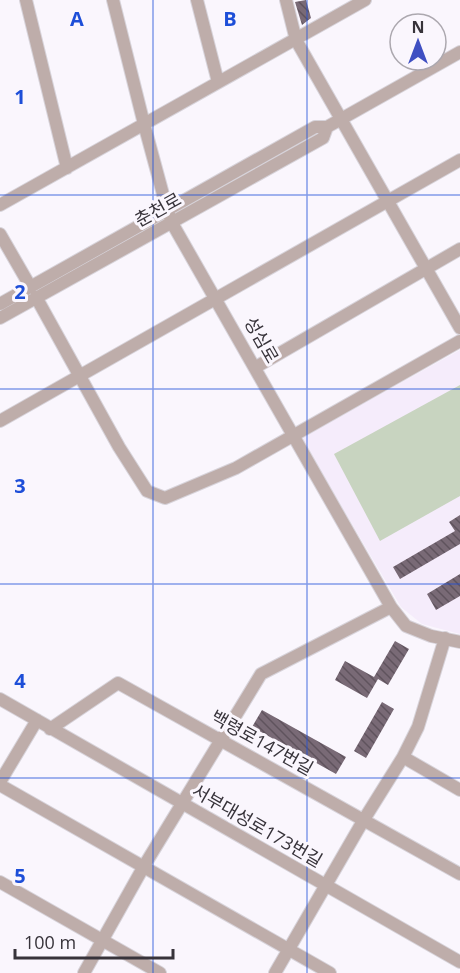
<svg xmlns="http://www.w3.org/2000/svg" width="460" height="973" viewBox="0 0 460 973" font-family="'Open Sans','Noto Sans KR',sans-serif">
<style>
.built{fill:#f5ecfb}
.garden{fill:#c8d4c0}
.building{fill:url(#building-back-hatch)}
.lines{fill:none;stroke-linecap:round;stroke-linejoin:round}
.minor-casing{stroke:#d7d3da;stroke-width:14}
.minor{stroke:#beadaa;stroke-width:12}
.grid{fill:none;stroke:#1d4ed8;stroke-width:1.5;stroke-opacity:0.55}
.labels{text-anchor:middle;stroke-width:6;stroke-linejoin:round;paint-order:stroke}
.street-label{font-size:18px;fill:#37333a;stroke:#faf6fd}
.grid-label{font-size:20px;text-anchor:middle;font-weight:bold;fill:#1d4ed8;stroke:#faf6fd;stroke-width:6;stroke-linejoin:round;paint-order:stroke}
</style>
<defs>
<pattern id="building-back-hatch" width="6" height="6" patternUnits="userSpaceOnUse" patternTransform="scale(1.5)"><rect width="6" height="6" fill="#796a76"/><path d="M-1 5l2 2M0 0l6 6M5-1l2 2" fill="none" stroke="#5f535d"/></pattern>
</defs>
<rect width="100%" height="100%" fill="#faf6fd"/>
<path class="built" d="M 460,350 L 460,634 L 422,624 L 401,607 L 301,438 Z"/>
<path class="garden" d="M 460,385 L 460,496 L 380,541 L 334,454 Z"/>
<path class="building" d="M 306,0 L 311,18 L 302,25 L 295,2 Z
M 460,515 L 460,544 L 400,579 L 393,567 L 455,531 L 449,522 Z
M 460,574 L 460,596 L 436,610 L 427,594 Z
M 395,641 L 409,649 L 388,685 L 378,679 L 367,698 L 335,680 L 345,661 L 374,677 Z
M 382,702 L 394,709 L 366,758 L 354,751 Z
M 262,710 L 346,757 L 336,774 L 252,727 Z"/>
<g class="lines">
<g class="minor-casing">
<path id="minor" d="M 26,0 L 67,168
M 113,0 L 144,124 L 167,209 L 172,223 L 391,607 L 406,626 L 431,636 L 460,642
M 197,0 L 218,82
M 286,0 L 296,40 L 460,328
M 0,205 L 365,0
M 0,234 L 30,286
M 36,297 L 119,447 L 147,491 L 165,498 L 236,468 L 460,341
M 0,304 L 315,127 L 327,127 L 460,52
M 0,318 L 323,138 L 327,127
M 256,367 L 460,249
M 0,421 L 460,160
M 0,699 L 460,962
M 50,729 L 118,683 L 460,874
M 403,757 L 460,790
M 0,782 L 37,720
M 0,785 L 330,973
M 0,882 L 160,973
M 84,973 L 144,866 L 261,674 L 391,607
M 275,973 L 363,821 L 403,757 L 418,727 L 445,638"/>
</g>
<use href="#minor" class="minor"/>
</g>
<path class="grid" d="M 153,0 L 153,973M 307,0 L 307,973M 0,195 L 460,195M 0,389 L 460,389M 0,584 L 460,584M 0,778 L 460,778"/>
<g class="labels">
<g class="street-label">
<text transform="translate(158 210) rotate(-29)" y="6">춘천로</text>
<text transform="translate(261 340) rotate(60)" y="6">성심로</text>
<text transform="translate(262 743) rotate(29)" y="6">백령로147번길</text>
<text transform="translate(257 826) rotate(30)" y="6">서부대성로173번길</text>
</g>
</g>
<g class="grid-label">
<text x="77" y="26">A</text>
<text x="230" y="26">B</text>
<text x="20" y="104">1</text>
<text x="20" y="299">2</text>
<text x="20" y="493">3</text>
<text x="20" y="688">4</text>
<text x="20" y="883">5</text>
</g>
<g transform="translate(418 42)"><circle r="28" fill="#faf6fd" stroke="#aca8af" stroke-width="1.5"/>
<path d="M0-4.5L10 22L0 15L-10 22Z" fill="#3f4fc2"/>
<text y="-9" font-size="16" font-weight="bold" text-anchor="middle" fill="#37333a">N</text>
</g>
<path d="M15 949v9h158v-9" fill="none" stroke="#37333a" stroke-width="3"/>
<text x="24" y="949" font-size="18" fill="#37333a" stroke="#faf6fd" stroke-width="4.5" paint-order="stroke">100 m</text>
</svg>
